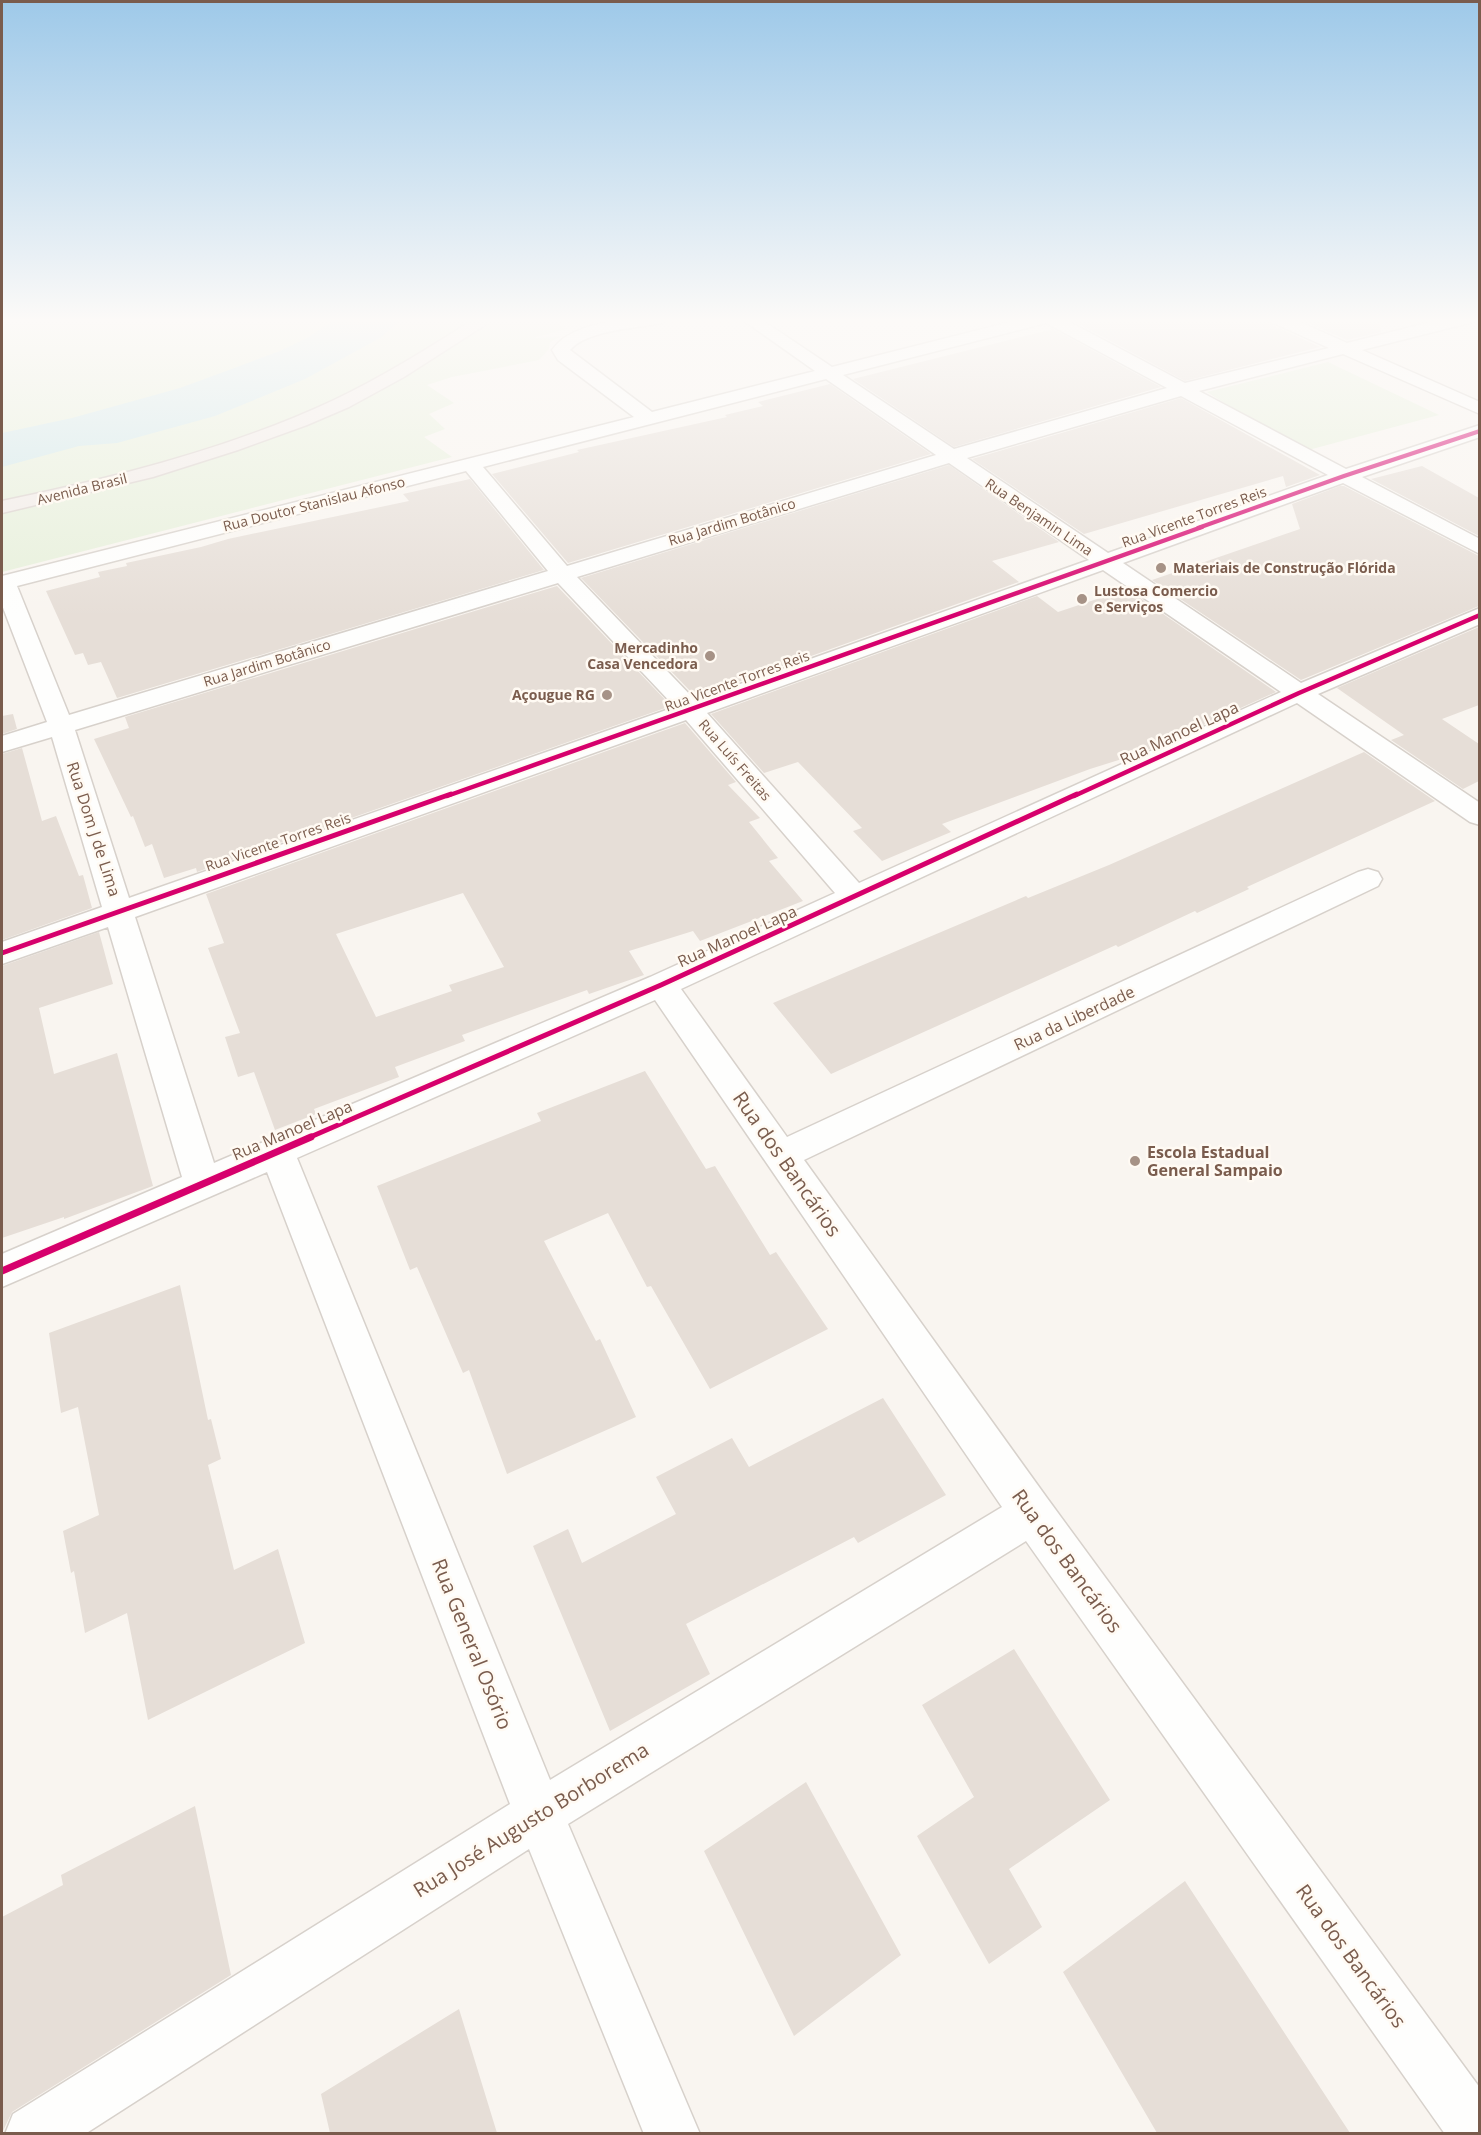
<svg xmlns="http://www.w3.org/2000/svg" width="1481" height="2135" viewBox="0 0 1481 2135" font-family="'Open Sans',sans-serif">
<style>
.green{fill:#e7f0db}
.water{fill:#d0e8ea}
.building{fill:#e6ded7;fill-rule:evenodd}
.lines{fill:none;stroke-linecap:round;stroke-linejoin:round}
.minor-casing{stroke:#d7d1cb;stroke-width:3}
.trunk-casing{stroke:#dad1cc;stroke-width:3}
.minor{fill:#fefefd;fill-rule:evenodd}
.trunk{fill:#f2ece8;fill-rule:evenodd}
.cycleway-far3-casing{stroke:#fffaf3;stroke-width:6}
.cycleway-far2-casing{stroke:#fffaf3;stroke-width:8}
.cycleway-far1-casing{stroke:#fffaf3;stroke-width:9}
.cycleway-casing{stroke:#fffaf3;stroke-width:10}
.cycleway-far3{stroke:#d6006c;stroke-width:4}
.cycleway-far2{stroke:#d6006c;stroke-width:4.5}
.cycleway-far1{stroke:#d6006c;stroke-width:5}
.cycleway{stroke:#d6006c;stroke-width:7}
.poi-dot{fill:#a69286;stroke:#fffaf3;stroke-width:2}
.labels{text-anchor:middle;stroke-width:5;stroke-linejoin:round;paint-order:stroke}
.far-street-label{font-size:14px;fill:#7a5c4d;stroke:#fffaf3}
.far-poi-label{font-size:14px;font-weight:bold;fill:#7a5c4d;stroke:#fffaf3;text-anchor:start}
.street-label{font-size:16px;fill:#7a5c4d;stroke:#fffaf3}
.poi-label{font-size:16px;font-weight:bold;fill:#7a5c4d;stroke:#fffaf3;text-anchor:start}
.near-street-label{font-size:20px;fill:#7a5c4d;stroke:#fffaf3}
</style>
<rect width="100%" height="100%" fill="#f9f5f0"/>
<path class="green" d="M 2,318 L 551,318 L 566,329 L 533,338 L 560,337 L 550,342 L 549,349 L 539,360 L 452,377 L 427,385 L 454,403 L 429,414 L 445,429 L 424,437 L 452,457 L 2,572 Z
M 1328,362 L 1439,415 L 1301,452 L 1207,392 Z"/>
<path class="water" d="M 336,318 L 403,318 L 380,338 L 305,379 L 215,416 L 117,443 L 79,446 L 2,467 L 2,433 L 72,418 L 180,388 L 280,351 L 309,337 Z"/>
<path class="building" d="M 1100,318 L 1267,318 L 1270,324 L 1320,347 L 1185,381 L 1077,323 Z
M 1297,318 L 1379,318 L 1381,332 L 1347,340 Z
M 1053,329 L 1161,387 L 954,447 L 853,379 Z
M 830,384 L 931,454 L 568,563 L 492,474 L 579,452 L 577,450 L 727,417 L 725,415 L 763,406 L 758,402 Z
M 1181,398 L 1320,475 L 1286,487 L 1283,476 L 1084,534 L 972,459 Z
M 949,465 L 1059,542 L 992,561 L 1019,582 L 696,697 L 581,578 Z
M 1422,466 L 1479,498 L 1479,536 L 1371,479 Z
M 470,479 L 544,570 L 117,698 L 101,662 L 88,665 L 83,653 L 75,655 L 46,591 L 100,577 L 98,572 L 127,566 L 126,563 L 201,547 L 228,539 L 409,501 L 403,494 Z
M 1340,486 L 1344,486 L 1479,556 L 1479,606 L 1301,680 L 1152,580 L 1300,529 L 1292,504 Z
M 557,586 L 671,706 L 197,872 L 196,868 L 164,878 L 152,844 L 145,847 L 133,816 L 131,817 L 94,739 L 129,728 L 125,717 Z
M 1127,589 L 1276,692 L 1141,753 L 1090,769 L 942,824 L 951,832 L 882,861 L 853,831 L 862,828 L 798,762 L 764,773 L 711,714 L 1037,596 L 1058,612 Z
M 1479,627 L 1479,705 L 1442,719 L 1479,744 L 1479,781 L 1463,789 L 1391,740 L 1404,735 L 1337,688 Z
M 13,714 L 17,729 L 2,734 L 2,716 Z
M 685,723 L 736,782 L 728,785 L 760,818 L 749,822 L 778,858 L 769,861 L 803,901 L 700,941 L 693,931 L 629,951 L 644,975 L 589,994 L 587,990 L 462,1035 L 465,1041 L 395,1067 L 399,1077 L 314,1109 L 316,1114 L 275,1130 L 254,1072 L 238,1077 L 225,1037 L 240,1033 L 208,948 L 224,943 L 206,894 ZM 463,893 L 504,967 L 449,985 L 452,991 L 376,1017 L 336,934 Z
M 22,748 L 42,821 L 56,816 L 79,876 L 83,875 L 92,908 L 2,940 L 2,754 Z
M 1364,752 L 1435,801 L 1247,887 L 1249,889 L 1197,913 L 1195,911 L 1118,947 L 1116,945 L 831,1074 L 773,1003 L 1026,896 L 1028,898 L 1109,865 Z
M 99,932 L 113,984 L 39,1008 L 54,1074 L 117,1053 L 153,1186 L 64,1219 L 64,1217 L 2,1238 L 2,966 Z
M 645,1071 L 706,1169 L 715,1166 L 770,1255 L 776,1252 L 828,1329 L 710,1389 L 651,1286 L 647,1287 L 608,1213 L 544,1241 L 596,1341 L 600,1339 L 636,1417 L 507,1474 L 469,1370 L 463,1373 L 417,1267 L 410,1270 L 377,1186 L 541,1121 L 537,1113 Z
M 180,1285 L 208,1420 L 211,1419 L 221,1459 L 208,1465 L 234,1570 L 278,1549 L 305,1643 L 148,1720 L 127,1613 L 85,1633 L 74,1571 L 71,1573 L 63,1531 L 99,1515 L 78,1407 L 61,1413 L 49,1333 Z
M 883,1398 L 946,1495 L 858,1543 L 854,1537 L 686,1624 L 710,1674 L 610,1731 L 533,1546 L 568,1529 L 582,1563 L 676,1514 L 656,1477 L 732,1438 L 749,1467 Z
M 1014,1649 L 1110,1800 L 1009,1869 L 1042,1927 L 989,1964 L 917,1836 L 974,1797 L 922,1705 Z
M 806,1782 L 901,1955 L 794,2036 L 704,1851 Z
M 195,1806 L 231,1975 L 12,2112 L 2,2133 L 2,1917 L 63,1885 L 61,1875 Z
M 1185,1881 L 1350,2133 L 1157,2133 L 1063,1972 Z
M 459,2009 L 497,2133 L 330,2133 L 321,2094 Z"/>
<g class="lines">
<g class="minor-casing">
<path id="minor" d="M 632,318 L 670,318 L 662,323 C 637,328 587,330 570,350 L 652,412 L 815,371 L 740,318 L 759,318 L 832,367 L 1026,318 L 1062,318 L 1185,383 L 1329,348 L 1271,322 L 1269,318 L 1291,318 L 1347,343 L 1447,318 L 1475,318 L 1473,322 L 1362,350 L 1480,402 L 1480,414 L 1343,354 L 1199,391 L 1346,469 L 1480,425 L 1480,437 L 1362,477 L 1480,539 L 1480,554 L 1343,483 L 1123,563 L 1301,683 L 1480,608 L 1480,624 L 1318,694 L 1480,803 L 1480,825 L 1470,822 L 1297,703 L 681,989 L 787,1137 L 1358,872 L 1368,869 L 1378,872 L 1382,879 L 1378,886 L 804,1160 L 1047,1498 L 1480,2088 L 1480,2134 L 1445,2134 L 1026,1541 L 568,1824 L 700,2134 L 644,2134 L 529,1849 L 85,2134 L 5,2134 L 13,2114 L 510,1804 L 267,1172 L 2,1287 L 2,1254 L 182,1177 L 108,927 L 2,964 L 2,942 L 102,907 L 52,737 L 2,752 L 2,736 L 47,722 L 2,605 L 2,576 L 634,417 L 558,360 L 552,350 C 569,326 605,323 632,318 ZM 1046,323 L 1167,388 L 954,449 L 843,375 ZM 826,379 L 936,455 L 567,566 L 483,467 ZM 1181,396 L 1328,475 L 1108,553 L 967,458 ZM 949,463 L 1089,560 L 695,700 L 577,577 ZM 466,471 L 548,571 L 69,715 L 17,586 ZM 1103,570 L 1281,692 L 859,883 L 707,713 ZM 558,583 L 675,707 L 129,898 L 75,730 ZM 686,720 L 835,893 L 650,977 L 214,1163 L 135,917 ZM 655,1000 L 1002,1507 L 550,1780 L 297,1158 Z"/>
</g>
<g class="trunk-casing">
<path id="trunk" d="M 476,318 L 496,318 L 404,377 L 349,407 L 307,425 L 238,450 L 153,477 L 2,513 L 2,501 C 114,478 229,449 334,400 C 383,377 430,347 476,318 Z"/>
</g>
<use href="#minor" class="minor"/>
<use href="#trunk" class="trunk"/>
<g class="cycleway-far3-casing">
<path id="cycleway-far3" d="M 1198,528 L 1344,476 L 1480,431"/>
</g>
<g class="cycleway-far2-casing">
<path id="cycleway-far2" d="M 447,796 L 1202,527
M 1074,796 L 1299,693 L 1480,615"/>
</g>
<g class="cycleway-far1-casing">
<path id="cycleway-far1" d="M 2,953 L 451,794
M 308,1138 L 661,985 L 1077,794"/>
</g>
<g class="cycleway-casing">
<path id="cycleway" d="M 2,1271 L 311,1137"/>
</g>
<use href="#cycleway-far3" class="cycleway-far3"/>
<use href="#cycleway-far2" class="cycleway-far2"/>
<use href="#cycleway-far1" class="cycleway-far1"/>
<use href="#cycleway" class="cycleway"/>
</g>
<linearGradient id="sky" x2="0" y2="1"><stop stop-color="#9ec9e9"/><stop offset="0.52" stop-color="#fcfaf8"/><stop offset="1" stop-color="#fcfaf8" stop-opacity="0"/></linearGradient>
<rect width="1481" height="617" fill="url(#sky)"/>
<g class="poi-dot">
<circle cx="1161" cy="568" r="6"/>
<circle cx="1082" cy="599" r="6"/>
<circle cx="710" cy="656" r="6"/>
<circle cx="607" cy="695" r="6"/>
<circle cx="1135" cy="1161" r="6"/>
</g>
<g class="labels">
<g class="far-street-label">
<text transform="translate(82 489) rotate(-14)" y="5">Avenida Brasil</text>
<text transform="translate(314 504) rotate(-14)" y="5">Rua Doutor Stanislau Afonso</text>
<text transform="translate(1039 517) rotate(34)" y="5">Rua Benjamin Lima</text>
<text transform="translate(1194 517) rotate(-20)" y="5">Rua Vicente Torres Reis</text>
<text transform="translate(732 522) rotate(-17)" y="5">Rua Jardim Botânico</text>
<text transform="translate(267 663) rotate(-17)" y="5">Rua Jardim Botânico</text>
<text transform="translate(737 681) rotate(-20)" y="5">Rua Vicente Torres Reis</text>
<text transform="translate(735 760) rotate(49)" y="5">Rua Luís Freitas</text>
<text transform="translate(278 842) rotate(-19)" y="5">Rua Vicente Torres Reis</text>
</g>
<g class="far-poi-label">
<text x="1173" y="573">Materiais de Construção Flórida</text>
<text x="1094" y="596">Lustosa Comercio<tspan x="1094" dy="16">e Serviços</tspan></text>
<text x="698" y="653" text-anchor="end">Mercadinho<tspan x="698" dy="16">Casa Vencedora</tspan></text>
<text x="595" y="700" text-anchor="end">Açougue RG</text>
</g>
<g class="street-label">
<text transform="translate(1179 733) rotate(-25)" y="6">Rua Manoel Lapa</text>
<text transform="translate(94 829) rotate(72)" y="6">Rua Dom J de Lima</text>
<text transform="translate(737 936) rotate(-24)" y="6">Rua Manoel Lapa</text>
<text transform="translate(1074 1018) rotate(-25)" y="6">Rua da Liberdade</text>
<text transform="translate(292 1130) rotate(-23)" y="6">Rua Manoel Lapa</text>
</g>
<g class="poi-label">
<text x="1147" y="1158">Escola Estadual<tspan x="1147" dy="18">General Sampaio</tspan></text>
</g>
<g class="near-street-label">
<text transform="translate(787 1164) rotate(55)" y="7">Rua dos Bancários</text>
<text transform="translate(1067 1561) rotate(54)" y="7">Rua dos Bancários</text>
<text transform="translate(472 1644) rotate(68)" y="7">Rua General Osório</text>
<text transform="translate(531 1820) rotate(-32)" y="7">Rua José Augusto Borborema</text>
<text transform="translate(1351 1956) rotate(54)" y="7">Rua dos Bancários</text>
</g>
</g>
<rect width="1481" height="2135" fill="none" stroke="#7a5c4d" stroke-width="6"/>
</svg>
